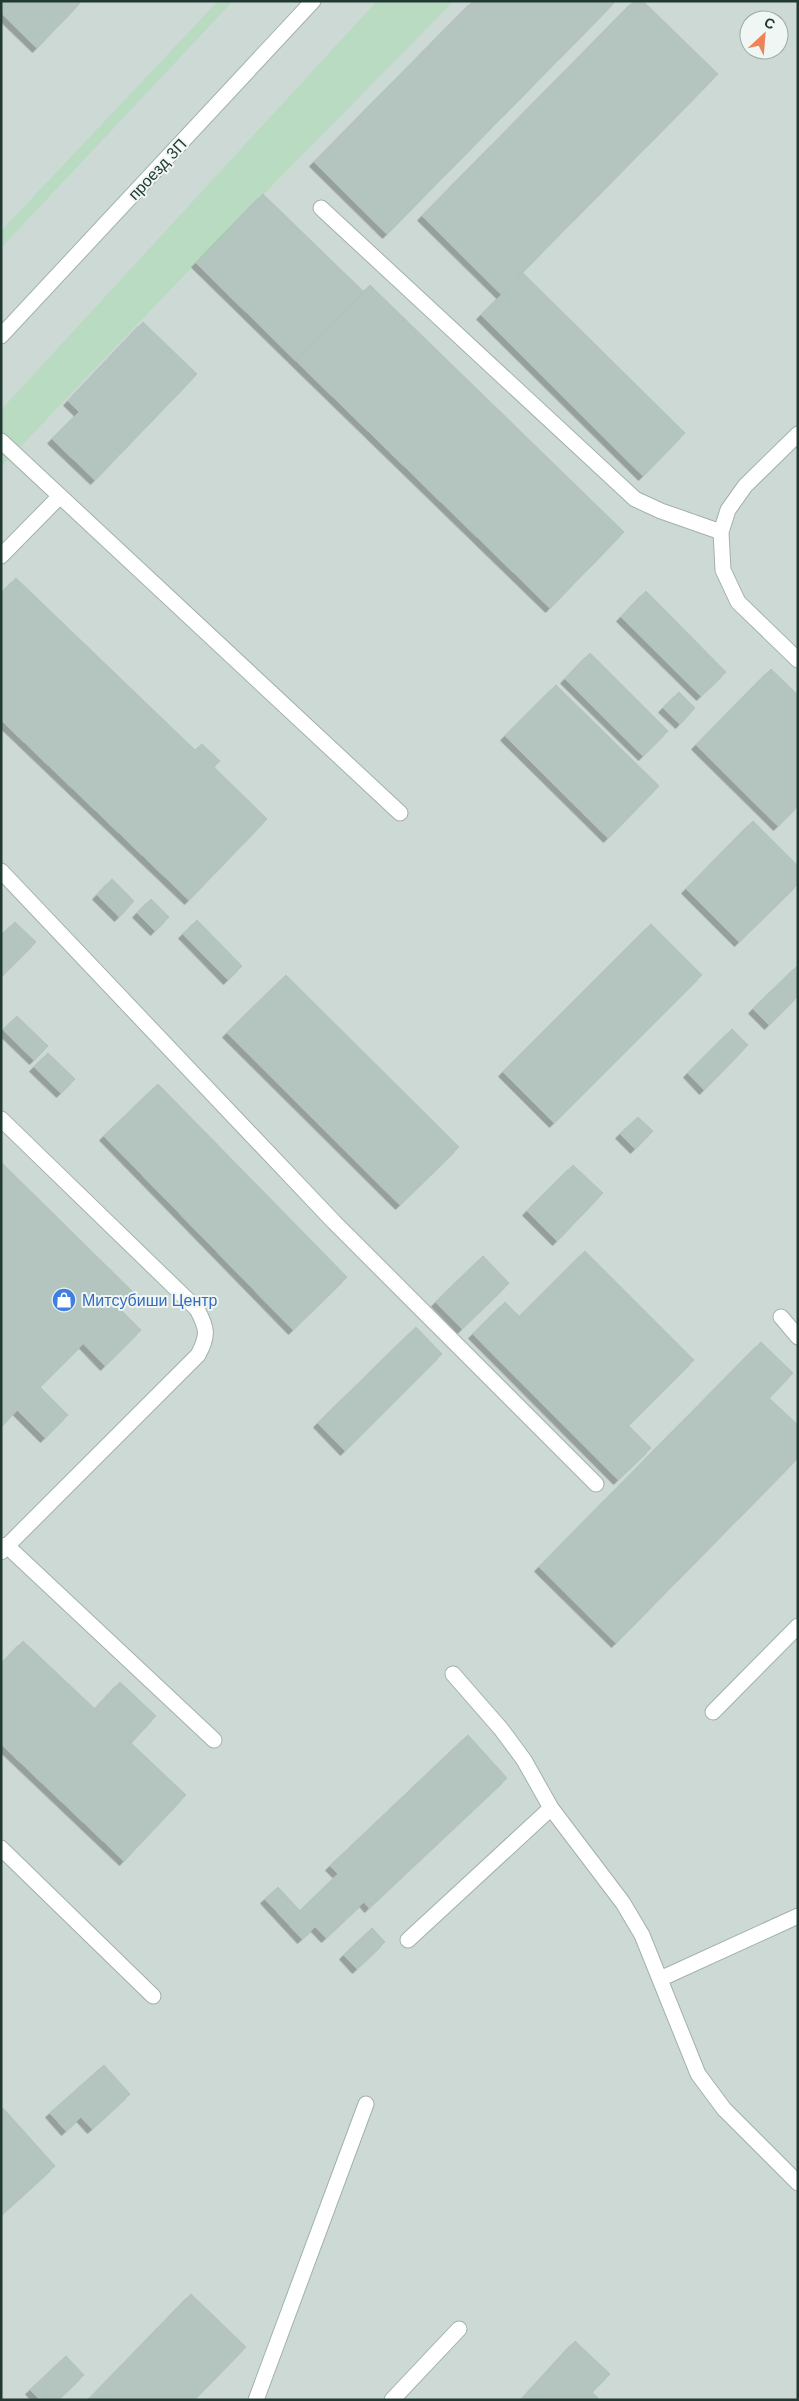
<svg xmlns="http://www.w3.org/2000/svg" width="799" height="2401" viewBox="0 0 799 2401" font-family="'DM Sans',sans-serif">
<style>
.built{fill:#cdd9d4;fill-rule:evenodd}
.green{fill:#b8dbc2}
.building{fill:#b4c4be;stroke:#b1c3bc;filter:url(#shadow)}
.lines{fill:none;stroke-linecap:round;stroke-linejoin:round}
.minor-casing{stroke:#a2b1ac;stroke-width:17}
.minor{stroke:#fff;stroke-width:15}
.labels{text-anchor:middle;stroke-width:4;stroke-linejoin:round;paint-order:stroke}
.street-label{font-size:16px;fill:#203933;stroke:#eff6f3}
.shop-label{font-size:16px;fill:#366cbe;stroke:#eff6f3;text-anchor:start}
</style>
<defs>
<filter id="shadow"><feDropShadow dx="-4.5" dy="4.5" stdDeviation="0" flood-color="#0004"/></filter>
</defs>
<rect width="100%" height="100%" fill="#dfeae5"/>
<path class="built" d="M 1,1 L 798,1 L 798,2400 L 1,2400 ZM 749,20 L 779,20 L 779,50 L 749,50 Z"/>
<path class="green" d="M 218,1 L 233,1 L 1,248 L 1,231 Z
M 377,1 L 454,1 L 196,263 L 1,467 L 1,410 Z"/>
<path class="building" d="M 1,1 L 82,1 L 37,48 L 1,13 Z
M 473,1 L 616,1 L 387,234 L 314,162 Z
M 634,1 L 643,1 L 718,74 L 501,294 L 422,216 Z
M 263,194 L 364,292 L 296,361 L 196,263 Z
M 523,273 L 685,433 L 643,476 L 481,315 Z
M 370,285 L 624,532 L 550,608 L 296,361 Z
M 143,322 L 197,374 L 121,453 L 68,401 Z
M 79,412 L 121,453 L 95,480 L 52,439 Z
M 16,578 L 195,750 L 202,744 L 220,761 L 214,767 L 267,819 L 189,900 L 1,720 L 1,593 Z
M 646,591 L 726,672 L 701,696 L 621,617 Z
M 590,653 L 668,731 L 643,756 L 565,679 Z
M 771,669 L 798,695 L 798,806 L 778,826 L 696,745 Z
M 556,685 L 659,786 L 608,838 L 505,736 Z
M 679,692 L 695,708 L 680,724 L 663,708 Z
M 753,821 L 798,866 L 798,884 L 739,942 L 686,889 Z
M 112,879 L 134,901 L 119,917 L 97,895 Z
M 151,899 L 169,917 L 155,931 L 137,913 Z
M 197,920 L 242,966 L 228,980 L 183,934 Z
M 15,922 L 36,942 L 1,977 L 1,935 Z
M 651,924 L 702,975 L 554,1123 L 503,1072 Z
M 798,965 L 798,996 L 769,1025 L 753,1009 Z
M 286,975 L 459,1147 L 400,1205 L 227,1033 Z
M 17,1016 L 48,1046 L 34,1060 L 3,1030 Z
M 732,1029 L 748,1045 L 704,1090 L 688,1073 Z
M 48,1053 L 75,1079 L 61,1093 L 34,1067 Z
M 158,1084 L 347,1277 L 293,1330 L 104,1136 Z
M 638,1117 L 653,1131 L 635,1149 L 620,1134 Z
M 1,1162 L 134,1293 L 40,1387 L 68,1415 L 45,1438 L 17,1410 L 1,1427 Z
M 573,1165 L 603,1193 L 557,1241 L 527,1211 Z
M 585,1251 L 694,1360 L 628,1426 L 519,1317 Z
M 483,1256 L 509,1283 L 462,1329 L 436,1302 Z
M 505,1302 L 651,1448 L 618,1480 L 473,1334 Z
M 119,1308 L 141,1330 L 105,1366 L 83,1343 Z
M 416,1327 L 442,1354 L 345,1451 L 318,1423 Z
M 761,1342 L 793,1373 L 769,1398 L 798,1425 L 798,1458 L 616,1643 L 539,1567 Z
M 23,1641 L 186,1795 L 124,1861 L 1,1744 L 1,1664 Z
M 120,1682 L 156,1716 L 131,1743 L 95,1709 Z
M 468,1735 L 507,1778 L 369,1908 L 364,1902 L 326,1938 L 300,1911 L 338,1874 L 330,1866 Z
M 278,1887 L 315,1927 L 302,1939 L 265,1899 Z
M 372,1928 L 385,1942 L 357,1969 L 344,1955 Z
M 104,2065 L 130,2094 L 92,2129 L 81,2117 L 66,2131 L 50,2113 Z
M 3,2108 L 55,2166 L 1,2215 L 1,2110 Z
M 191,2294 L 246,2347 L 194,2400 L 92,2400 L 90,2398 Z
M 575,2341 L 610,2374 L 592,2392 L 600,2400 L 521,2400 Z
M 66,2356 L 84,2375 L 58,2400 L 40,2400 L 30,2390 Z"/>
<g class="lines">
<g class="minor-casing">
<path id="minor" d="M 321,208 L 635,499 L 661,511 L 721,532
M 1,336 L 313,1
M 798,434 L 745,486 L 728,510 L 721,532 L 723,570 L 738,602 L 798,660
M 1,441 L 400,813
M 1,556 L 60,496
M 1,871 L 334,1222 L 596,1484
M 1,1119 L 197,1309 C 207,1328 209,1335 198,1355 L 1,1552
M 781,1317 L 798,1337
M 6,1545 L 214,1740
M 453,1674 L 501,1729 L 524,1760 L 551,1808 L 623,1903 L 642,1935 L 698,2074 L 724,2109 L 798,2183
M 713,1712 L 798,1626
M 1,1848 L 153,1996
M 408,1940 L 551,1808
M 660,1979 L 798,1916
M 256,2400 L 366,2104
M 392,2400 L 459,2329"/>
</g>
<use href="#minor" class="minor"/>
</g>
<defs>
<g id="shop-disc" transform="scale(1.25)"><circle r="9.5" fill="#3f7fe0" stroke="#eff6f3"/><path d="M-5-2.5h2.3a2.7 3.5 0 0 1 5.4 0H5L5.5 6h-11ZM-1.5-2.5h3a1.5 2.3 0 0 0-3 0Z" fill="#fff"/></g>
</defs>
<g fill-rule="evenodd">
<use href="#shop-disc" x="64" y="1300"/>
</g>
<g class="labels">
<g class="street-label">
<text transform="translate(157 169) rotate(-47)" y="6">проезд 3П</text>
</g>
<g class="shop-label">
<text x="82" y="1306">Митсубиши Центр</text>
</g>
</g>
<rect width="799" height="2401" fill="none" stroke="#203933" stroke-width="5"/>
<g transform="translate(764 35) rotate(26)"><circle r="24" fill="#eff6f3" stroke="#9caaa6"/>
<path d="M0-4L9 19L0 12L-9 19Z" fill="#ee8358"/>
<text y="-8" font-size="14" font-weight="bold" text-anchor="middle" fill="#203933">С</text>
</g>
</svg>
